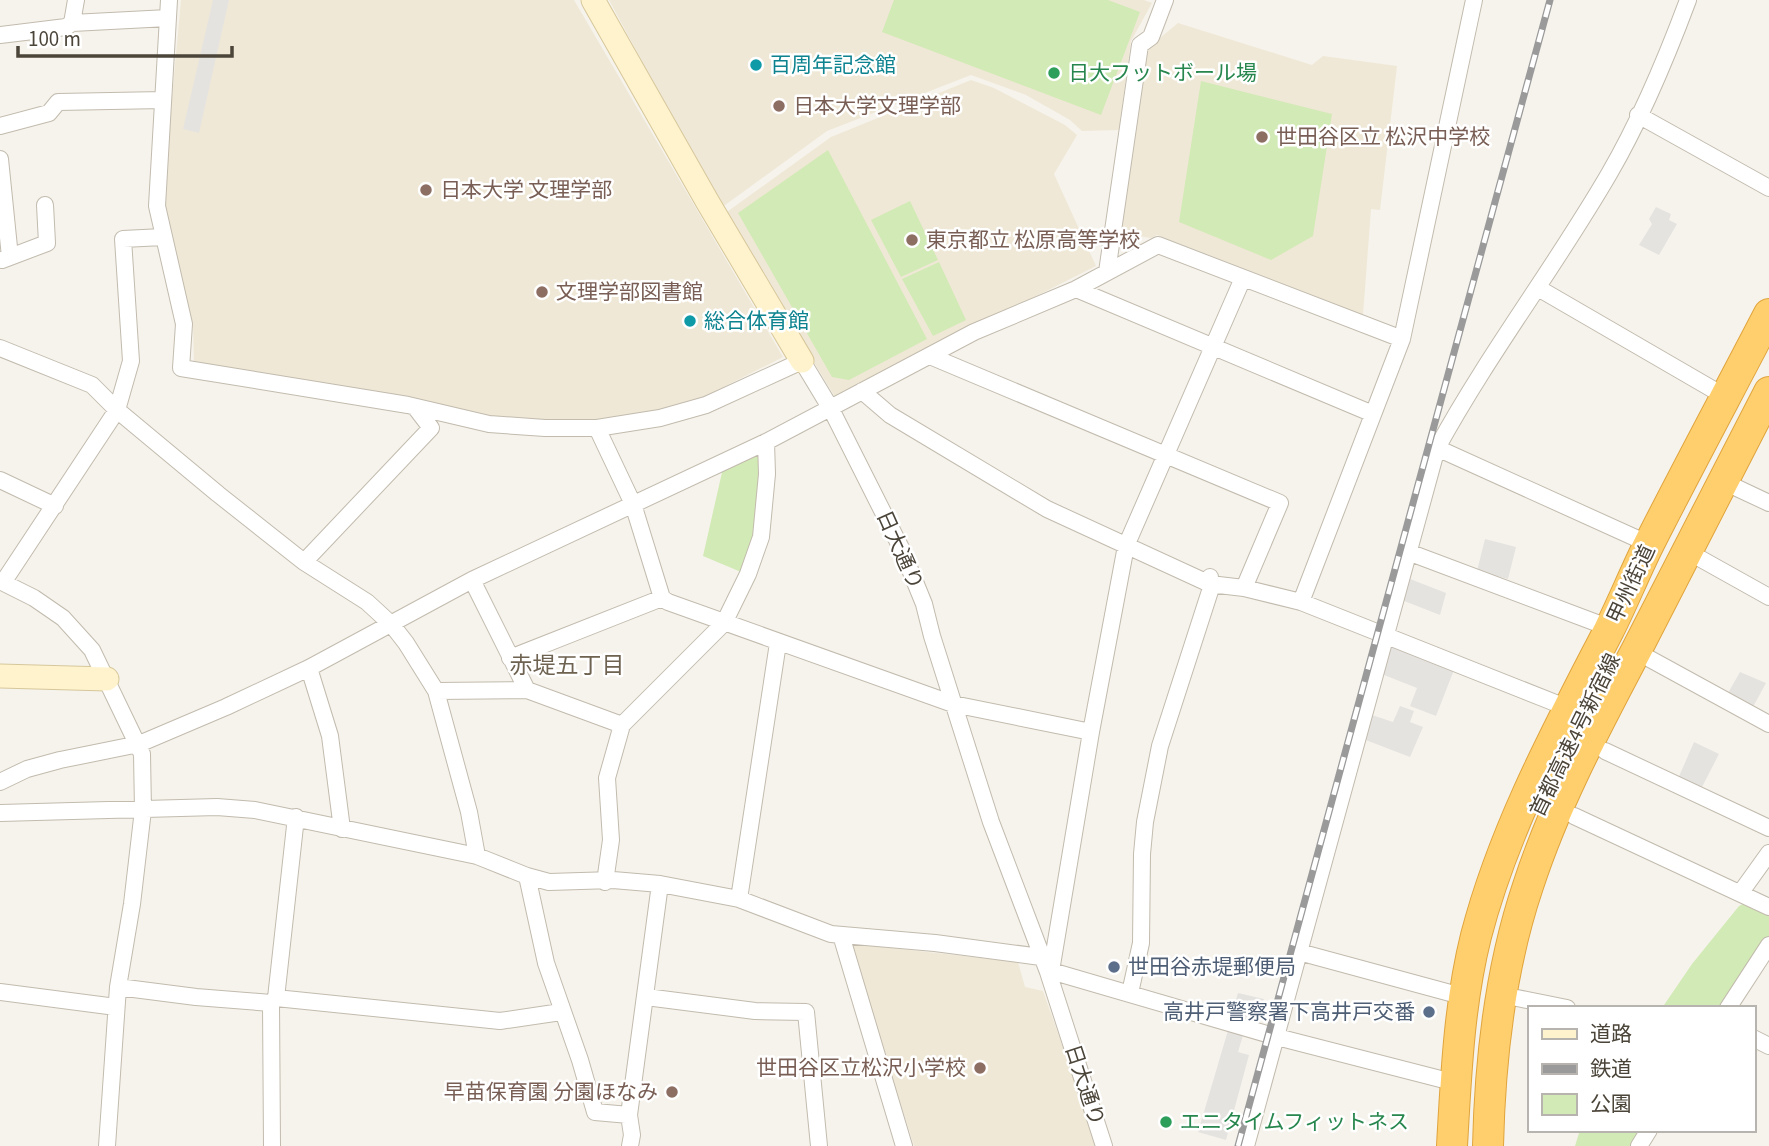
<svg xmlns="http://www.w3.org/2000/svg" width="1769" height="1146" viewBox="0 0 1769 1146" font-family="'Source Sans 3','Noto Sans JP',sans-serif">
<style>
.education{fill:#efe8d6}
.green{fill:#d2eab5}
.parking{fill:#e5e3e0}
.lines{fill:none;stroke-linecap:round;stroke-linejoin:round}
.street-casing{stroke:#c2bbae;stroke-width:18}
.secondary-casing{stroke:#d6c79b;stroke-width:25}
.highway-casing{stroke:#e0a43c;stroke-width:32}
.street{stroke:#fff;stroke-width:16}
.secondary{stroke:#fff3cd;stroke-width:23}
.highway{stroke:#ffcf6e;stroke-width:30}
.rail-casing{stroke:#9a9a9a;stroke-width:7}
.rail{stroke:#fff;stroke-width:4.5;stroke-dasharray:13;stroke-linecap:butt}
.culture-dot{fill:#0f9aa8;stroke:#fff;stroke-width:2.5}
.leisure-dot{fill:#2e9e5b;stroke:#fff;stroke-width:2.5}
.education-dot{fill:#8d6e63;stroke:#fff;stroke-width:2.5}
.service-dot{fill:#5c6f8a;stroke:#fff;stroke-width:2.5}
.labels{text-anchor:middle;stroke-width:5;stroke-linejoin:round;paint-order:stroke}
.culture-label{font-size:21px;fill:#0d838f;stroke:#fff;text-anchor:start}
.leisure-label{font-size:21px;fill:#27864d;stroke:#fff;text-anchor:start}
.education-label{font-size:21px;fill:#785e54;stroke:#fff;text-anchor:start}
.street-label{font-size:21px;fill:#4b4439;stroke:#fff}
.service-label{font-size:21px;fill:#4e5e75;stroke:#fff;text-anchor:start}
.neighbourhood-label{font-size:23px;fill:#6e6250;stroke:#fff}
</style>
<rect width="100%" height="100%" fill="#f6f3ec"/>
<path class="education" d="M 181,0 L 574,0 L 783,357 L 704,397 L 644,413 L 582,421 L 492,417 L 419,401 L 194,362 L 193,326 L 165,213 L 171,108 Z
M 609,0 L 1144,0 L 1152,3 L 1131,41 L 1119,130 L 1082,131 L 1070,120 L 1026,95 L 971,75 L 827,131 L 721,208 Z
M 1178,23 L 1312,65 L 1323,56 L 1397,66 L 1380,210 L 1371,209 L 1363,315 L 1157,235 L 1151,238 L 1120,233 L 1148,48 Z
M 971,80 L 994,88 L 1065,125 L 1077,135 L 1054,174 L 1096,266 L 835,397 L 724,214 L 831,137 Z
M 855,944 L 1018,962 L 1025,987 L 1043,991 L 1098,1146 L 914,1146 L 851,948 Z"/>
<path class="green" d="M 894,0 L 1108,0 L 1140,12 L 1101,115 L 882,32 Z
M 1201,81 L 1332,114 L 1313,236 L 1271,260 L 1179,222 Z
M 828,150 L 927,339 L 849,380 L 832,377 L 738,213 Z
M 910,201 L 938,260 L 901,277 L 871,220 Z
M 939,262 L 966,320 L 933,336 L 902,279 Z
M 762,452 L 757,533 L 741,572 L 703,556 L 723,468 Z
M 1747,902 L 1769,913 L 1769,939 L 1723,1008 L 1662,1008 L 1692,964 L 1739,906 Z
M 1580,1130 L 1642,1130 L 1632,1146 L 1575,1146 Z"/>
<path class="parking" d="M 213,0 L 229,0 L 199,133 L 183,129 Z
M 1656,207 L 1671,214 L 1669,220 L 1677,224 L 1659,255 L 1639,245 L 1652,224 L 1649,219 Z
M 1485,539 L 1516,547 L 1508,579 L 1477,571 Z
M 1405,577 L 1446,593 L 1440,615 L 1399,599 Z
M 1391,644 L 1454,670 L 1436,716 L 1410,706 L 1417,688 L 1379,673 Z
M 1740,672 L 1766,683 L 1753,707 L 1728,693 Z
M 1400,706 L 1414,711 L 1410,722 L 1423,727 L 1410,757 L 1363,739 L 1369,714 L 1393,722 Z
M 1694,742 L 1719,754 L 1700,791 L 1677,781 Z
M 1238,993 L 1264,999 L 1257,1026 L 1230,1020 Z
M 1229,1027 L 1244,1032 L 1238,1052 L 1249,1055 L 1226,1140 L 1198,1132 Z"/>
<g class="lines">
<g class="street-casing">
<path id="street" d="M 169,0 L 157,206 L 184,324 L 181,368 L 408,405 L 489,424 L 545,428 L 597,428 L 660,418 L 706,405 L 802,361 L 831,409 L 902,550 L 924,604 L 932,636 L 991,822 L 1048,972 L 1104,1146
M 72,23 L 168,18
M 0,35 L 66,27 L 72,23 L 76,0
M 1638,115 L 1769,188
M 0,126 L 49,113 L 58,102 L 163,100
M 0,159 L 10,257
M 2,260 L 47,243 L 45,205
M 1107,272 L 1140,45 L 1151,37 L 1165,0
M 1538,288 L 1726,397
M 1076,289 L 1373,414
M 0,348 L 92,385 L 117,410 L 218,494 L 304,562 L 367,602 L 392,625 L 406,643 L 436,691 L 469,812 L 477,856
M 930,356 L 1280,503 L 1244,588
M 862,391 L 890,415 L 1047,509 L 1210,584 L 1244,588 L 1301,602 L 1568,708
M 597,428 L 633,504 L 662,598 L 668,602 L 953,704 L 1091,732
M 1437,448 L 1649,544
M 0,480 L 55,506
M 1737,488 L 1769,503
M 1408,552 L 1610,628
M 1701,559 L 1769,597
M 304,562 L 431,428 L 415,407
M 472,580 L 527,690
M 0,581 L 34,598 L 63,618 L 92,650 L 142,754 L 143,810 L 132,904 L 118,987 L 107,1146
M 4,581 L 117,410 L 131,361 L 123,239 L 163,237
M 1301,602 L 1402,339 L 1474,0
M 510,658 L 662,598
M 1650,659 L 1769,724
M 309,668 L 330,736 L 342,829
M 436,691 L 527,690 L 622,725
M 1605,751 L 1769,828
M 0,782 L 27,769 L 60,760 L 139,744 L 226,707 L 309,668 L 472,580 L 766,442 L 974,332 L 1076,289 L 1158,245 L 1402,339
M 0,813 L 217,807 L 255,810 L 477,856 L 527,876 L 549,882 L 613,880 L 660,884 L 739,899 L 831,934 L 935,943 L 1041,957
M 1574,816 L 1769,907
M 527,876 L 546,963 L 580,1060 L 595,1112 L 629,1115
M 605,882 L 611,840 L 607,778 L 622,725 L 724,623 L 748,574 L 761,537 L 767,474 L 766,442
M 1741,892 L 1769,853
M 739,899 L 778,643
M 841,935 L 904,1146
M 1299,952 L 1465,997
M 1051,971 L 1277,1037 L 1456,1083
M 1048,972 L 1051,971 L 1091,732 L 1126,546 L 1243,278
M 118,987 L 196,997 L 271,1003
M 0,992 L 116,1007
M 1130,993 L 1141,943 L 1142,854 L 1145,822 L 1160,746 L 1210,591 L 1210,577
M 646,997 L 755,1011 L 806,1012 L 819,1146
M 276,998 L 500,1021 L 561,1012
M 1517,998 L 1567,1008
M 1728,1008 L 1769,945
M 1753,1038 L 1769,1046
M 272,1146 L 271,1003 L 276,998 L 296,817
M 630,1146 L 632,1135 L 629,1115 L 660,884
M 1246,1146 L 1437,448 C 1489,353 1555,267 1609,174 C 1641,119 1666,59 1688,0
M 1639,1146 L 1649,1130"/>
</g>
<g class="secondary-casing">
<path id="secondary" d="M 593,0 L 707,201 L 802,361
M 0,676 L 107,679"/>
</g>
<g class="highway-casing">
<path id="highway" d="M 1452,1146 C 1456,1076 1459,1004 1476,936 C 1504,828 1558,729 1609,630 C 1623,602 1635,572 1649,544 C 1688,467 1729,391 1769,314
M 1488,1146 C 1490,1059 1500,969 1528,886 C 1555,803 1596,727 1636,651 C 1680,564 1725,478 1769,392"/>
</g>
<use href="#street" class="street"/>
<use href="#secondary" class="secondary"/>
<use href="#highway" class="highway"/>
<g class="rail-casing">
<path id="rail" d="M 1238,1146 L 1550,0"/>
</g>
<use href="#rail" class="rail"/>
</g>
<g class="culture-dot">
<circle cx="756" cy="65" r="7"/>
<circle cx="690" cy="321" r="7"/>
</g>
<g class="leisure-dot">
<circle cx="1054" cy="73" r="7"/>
<circle cx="1166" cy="1122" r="7"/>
</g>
<g class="education-dot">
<circle cx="779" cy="106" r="7"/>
<circle cx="1262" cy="137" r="7"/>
<circle cx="426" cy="190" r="7"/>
<circle cx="912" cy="240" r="7"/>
<circle cx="542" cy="292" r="7"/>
<circle cx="980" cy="1068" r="7"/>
<circle cx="672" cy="1092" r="7"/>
</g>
<g class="service-dot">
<circle cx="1114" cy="967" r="7"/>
<circle cx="1429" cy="1012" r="7"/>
</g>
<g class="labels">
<g class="culture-label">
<text x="770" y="72">百周年記念館</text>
<text x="704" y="328">総合体育館</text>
</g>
<g class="leisure-label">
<text x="1068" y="80">日大フットボール場</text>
<text x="1180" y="1129">エニタイムフィットネス</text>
</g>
<g class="education-label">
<text x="793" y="113">日本大学文理学部</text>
<text x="1276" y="144">世田谷区立 松沢中学校</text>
<text x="440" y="197">日本大学 文理学部</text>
<text x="926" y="247">東京都立 松原高等学校</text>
<text x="556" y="299">文理学部図書館</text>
<text x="966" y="1075" text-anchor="end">世田谷区立松沢小学校</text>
<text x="658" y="1099" text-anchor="end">早苗保育園 分園ほなみ</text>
</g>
<g class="street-label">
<text transform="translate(900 550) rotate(66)" y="7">日大通り</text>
<text transform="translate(1631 584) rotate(-65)" y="7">甲州街道</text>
<text transform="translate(1575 735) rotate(-64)" y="7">首都高速4号新宿線</text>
<text transform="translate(1085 1085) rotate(72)" y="7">日大通り</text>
</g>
<g class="service-label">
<text x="1128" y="974">世田谷赤堤郵便局</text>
<text x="1415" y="1019" text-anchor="end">高井戸警察署下高井戸交番</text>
</g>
<g class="neighbourhood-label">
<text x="567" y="673">赤堤五丁目</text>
</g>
</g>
<rect x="1528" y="1006" width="228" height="126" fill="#ffffff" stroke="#b7b4b0" stroke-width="2"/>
<rect x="1542" y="1029" width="35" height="10" fill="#fff3cd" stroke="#b7b4b0" stroke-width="2"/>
<text x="1590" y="1041" font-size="21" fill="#4b4439">道路</text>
<rect x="1542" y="1064" width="35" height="10" fill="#9a9a9a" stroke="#b7b4b0" stroke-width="2"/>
<text x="1590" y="1076" font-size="21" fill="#4b4439">鉄道</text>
<rect x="1542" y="1094" width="35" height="21" fill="#d2eab5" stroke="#b7b4b0" stroke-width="2"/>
<text x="1590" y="1111" font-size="21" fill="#4b4439">公園</text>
<path d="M18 46v10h214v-10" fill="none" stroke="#4b4439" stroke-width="3.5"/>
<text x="28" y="46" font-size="21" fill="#4b4439" stroke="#ffffff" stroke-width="5" paint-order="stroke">100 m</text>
</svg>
